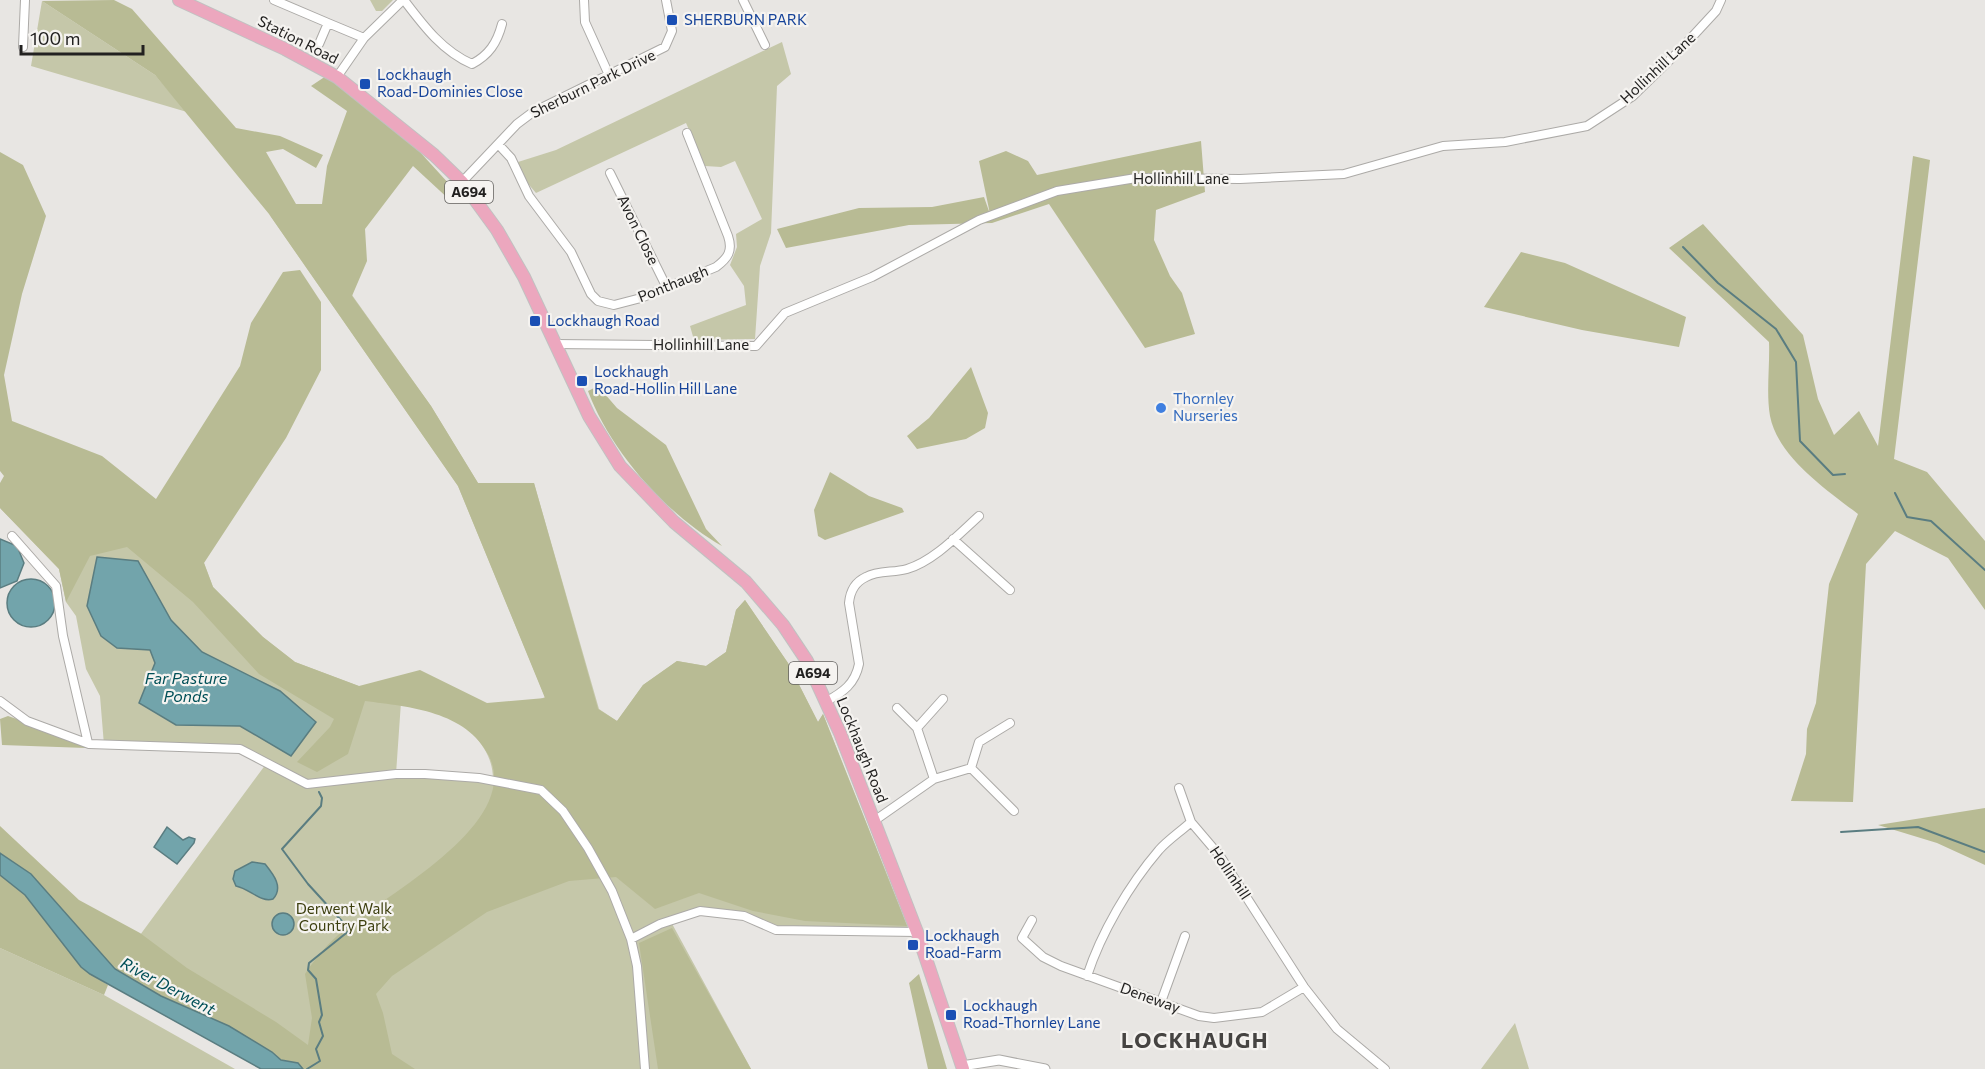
<svg xmlns="http://www.w3.org/2000/svg" width="1985" height="1069" viewBox="0 0 1985 1069" font-family="Commissioner,sans-serif">
<style>
.green{fill:#c5c7a9}
.forest{fill:#b8bb94}
.water{fill:#72a4ab;stroke:#5a7d81;stroke-width:1.5}
.lines{fill:none;stroke-linecap:round;stroke-linejoin:round}
.stream{stroke:#5a7d81;stroke-width:2}
.minor-casing{stroke:#acaaa7;stroke-width:10}
.tertiary-casing{stroke:#acaaa7;stroke-width:11}
.primary-casing{stroke:#c1c1c1;stroke-width:14}
.minor{stroke:#fff;stroke-width:8}
.tertiary{stroke:#fff;stroke-width:9}
.primary{stroke:#eca7be;stroke-width:12}
.transit-dot{fill:#1a4fb4;stroke:#f5f3f0;stroke-width:2}
.shop-dot{fill:#3f7fe0;stroke:#f5f3f0;stroke-width:2}
.labels{text-anchor:middle;stroke-width:4.5;stroke-linejoin:round;paint-order:stroke}
.shield{fill:#f5f3f0;stroke:#61605e;stroke-width:1.5}
.shield-label{font-size:14px;font-weight:bold;fill:#222120}
.transit-label{font-size:15px;fill:#164399;stroke:#f5f3f0;text-anchor:start}
.street-label{font-size:15px;fill:#222120;stroke:#f5f3f0}
.shop-label{font-size:15px;fill:#366cbe;stroke:#f5f3f0;text-anchor:start}
.park-label{font-size:15px;fill:#3d3f0f;stroke:#f5f3f0}
.water-label{font-size:16px;font-style:italic;fill:#004f57;stroke:#f5f3f0}
.district-label{font-size:21px;font-weight:bold;letter-spacing:1.5px;fill:#464442;stroke:#f5f3f0}
</style>
<rect width="100%" height="100%" fill="#e8e6e3"/>
<path class="green" d="M 370,0 L 393,0 L 382,11 L 376,11 Z
M 42,1 L 155,75 L 187,112 L 31,66 Z
M 782,42 L 791,74 L 777,86 L 771,233 L 760,266 L 755,339 L 694,340 L 690,326 L 746,305 L 744,286 L 730,265 L 737,247 L 736,234 L 762,219 L 735,161 L 721,167 L 705,166 L 686,123 L 536,193 L 524,179 L 518,162 L 556,150 Z
M 269,214 L 352,295 L 431,406 L 478,483 L 534,483 L 599,709 L 617,721 L 643,685 L 677,661 L 706,666 L 726,652 L 736,610 L 745,600 L 788,663 L 818,722 L 823,714 L 910,932 L 776,930 L 744,916 L 700,911 L 670,920 L 751,1069 L 303,1069 L 115,969 L 266,764 L 240,749 L 104,745 L 100,696 L 86,669 L 76,616 L 66,602 L 59,569 L 0,508 L 204,563 L 213,587 L 263,637 L 295,662 L 401,702 L 396,774 L 493,780 C 493,760 485,748 472,732 L 545,697 L 458,486 Z
M 0,948 L 104,995 L 235,1069 L 0,1069 Z
M 1515,1023 L 1529,1069 L 1481,1069 Z"/>
<path class="forest" d="M 114,0 L 132,9 L 236,128 L 280,136 L 323,155 L 316,168 L 283,149 L 266,152 L 296,204 L 322,204 L 327,166 L 347,111 L 311,86 L 326,76 L 419,151 L 461,197 L 452,202 L 413,166 L 365,229 L 367,261 L 352,296 L 431,406 L 478,483 L 534,483 L 598,709 L 617,721 L 643,685 L 677,661 L 706,666 L 726,652 L 736,610 L 745,600 L 788,663 L 818,722 L 823,714 L 907,926 L 805,921 L 753,911 L 699,893 L 655,909 L 616,877 L 569,881 L 487,912 L 392,976 L 376,994 L 383,1013 L 392,1054 L 415,1069 L 303,1069 L 298,1063 L 281,1060 L 272,1052 L 229,1026 L 161,996 L 115,969 L 31,874 L 0,853 L 0,826 L 79,900 L 140,933 L 187,968 L 276,1022 L 308,1045 L 312,1018 L 305,974 C 314,960 325,947 337,936 C 378,898 523,826 489,756 C 466,711 410,707 365,701 L 348,754 L 317,772 L 297,762 L 330,727 L 334,719 L 259,674 L 193,602 L 127,547 L 90,556 L 66,602 L 59,569 L 0,508 L 0,483 L 4,476 L 0,471 L 0,152 L 23,165 L 46,216 L 22,294 L 4,375 L 12,421 L 102,456 L 156,499 L 240,366 L 251,323 L 283,272 L 300,270 L 321,302 L 321,370 L 286,438 L 204,563 L 213,587 L 263,637 L 295,662 L 359,686 L 420,670 L 487,703 L 545,698 L 458,486 L 269,214 L 155,75 L 42,1 Z
M 1201,141 L 1205,192 L 1156,210 L 1154,240 L 1170,276 L 1182,293 L 1195,334 L 1145,348 L 1049,204 L 992,223 L 909,225 L 786,248 L 777,229 L 859,208 L 932,207 L 984,197 L 990,214 L 979,161 L 1006,151 L 1028,161 L 1037,175 Z
M 1913,156 L 1930,160 L 1894,459 L 1927,472 L 1985,541 L 1985,610 L 1948,558 L 1895,531 L 1866,564 L 1853,802 L 1791,801 L 1806,754 L 1807,729 L 1816,703 L 1829,584 L 1858,514 C 1827,490 1778,457 1770,416 C 1766,393 1770,365 1769,342 L 1669,248 L 1703,224 L 1803,335 L 1818,399 L 1834,435 L 1859,411 L 1878,446 Z
M 1521,252 L 1565,263 L 1686,317 L 1679,347 L 1582,330 L 1484,307 Z
M 971,367 L 988,413 L 985,428 L 966,439 L 917,449 L 907,436 L 929,418 Z
M 598,386 L 617,408 L 666,445 L 706,529 L 722,546 C 667,515 610,451 588,391 Z
M 830,472 L 869,496 L 902,508 L 904,512 L 825,540 L 818,536 L 814,510 Z
M 8,716 L 89,744 L 86,748 L 2,745 L 0,719 Z
M 1985,808 L 1985,865 L 1937,843 L 1878,825 Z
M 0,875 L 25,895 L 81,967 L 108,985 L 104,995 L 0,948 Z
M 672,928 L 751,1069 L 658,1069 L 639,943 Z
M 919,974 L 947,1069 L 928,1069 L 909,983 Z"/>
<path class="water" d="M 0,539 L 17,546 L 24,563 L 17,581 L 0,588 Z
M 97,557 L 138,561 L 171,620 L 202,652 L 280,691 L 316,722 L 291,756 L 240,726 L 176,725 L 139,703 L 155,663 L 150,650 L 117,648 L 101,636 L 87,606 Z
M7 603a24 24 0 1 1 48 0a24 24 0 1 1-48 0Z
M 167,827 L 183,840 L 189,837 L 195,839 L 194,843 L 177,864 L 154,847 Z
M 0,853 L 31,874 L 115,969 L 161,996 L 229,1026 L 272,1052 L 281,1060 L 298,1063 L 303,1069 L 261,1069 L 90,974 L 81,967 L 25,895 L 0,875 Z
M 252,862 L 265,864 C 273,874 284,887 273,899 C 261,903 250,889 236,886 L 233,879 L 235,871 Z
M272 924a11 11 0 1 1 22 0a11 11 0 1 1-22 0Z"/>
<g class="lines">
<path class="stream" d="M 1683,247 L 1718,283 L 1776,329 L 1796,362 L 1800,441 L 1833,475 L 1845,474
M 1895,493 L 1907,517 L 1931,521 L 1985,570
M 1841,832 L 1918,827 L 1985,852
M 307,1069 L 320,1061 L 316,1049 L 323,1036 L 319,1022 L 322,1015 L 316,979 L 308,970 L 309,963 L 350,930 L 308,884 L 282,849 L 321,806 L 322,798 L 319,792"/>
<g class="minor-casing">
<path id="minor" d="M 274,0 L 328,23 L 319,44
M 404,0 C 423,25 442,51 472,64 C 489,55 497,43 502,24
M 584,0 L 585,22 L 609,75
M 743,0 L 765,45
M 328,23 L 364,38
M 23,47 L 25,0
M 337,77 L 364,38 L 403,0
M 498,144 L 511,158 L 529,196 L 571,252 L 591,294 L 598,301 L 614,305 L 641,298 L 716,267 C 728,258 733,251 728,236 L 687,133
M 610,173 L 666,286
M 462,182 L 517,124 L 533,112 L 665,47 L 672,31 L 666,0
M 554,344 L 756,346 L 785,313 L 872,277 L 979,220 L 1057,191 L 1136,178 L 1240,179 L 1344,174 L 1443,146 L 1505,142 L 1587,126 L 1633,96 L 1679,51 L 1716,11 L 1721,0
M 12,536 L 56,586 L 63,636 L 88,743
M 953,539 L 1010,590
M 0,701 L 27,721 L 89,744 L 240,749 L 307,784 L 396,774 L 425,774 L 479,778 L 541,790 L 563,811 L 588,848 L 612,891 L 631,939 L 660,924 L 700,911 L 744,916 L 776,930 L 917,932
M 827,701 C 843,692 855,684 859,664 L 849,603 C 850,592 855,582 866,577 C 878,570 894,573 907,569 C 934,561 959,534 979,516
M 897,708 L 917,728
M 971,768 L 979,742 L 1010,723
M 934,779 L 971,768 L 1014,811
M 1179,788 L 1191,822
M 874,821 L 934,779 L 917,728 L 943,699
M 1032,920 L 1022,938 L 1043,957 L 1061,966 L 1199,1016 L 1214,1018 L 1262,1012 L 1304,987
M 631,939 L 637,966 L 645,1069
M 1087,976 C 1101,933 1129,885 1159,850 C 1168,840 1180,832 1191,822 L 1220,856 L 1304,987 L 1337,1029 L 1385,1069
M 1161,1002 L 1185,936"/>
</g>
<g class="tertiary-casing">
<path id="tertiary" d="M 962,1066 L 999,1060 L 1045,1069"/>
</g>
<g class="primary-casing">
<path id="primary" d="M 179,0 L 285,49 L 337,77 L 434,155 L 462,182 L 497,230 L 524,277 L 589,416 L 620,466 L 674,522 L 746,582 L 783,625 L 807,661 L 840,733 L 917,932 L 963,1069"/>
</g>
<use href="#minor" class="minor"/>
<use href="#tertiary" class="tertiary"/>
<use href="#primary" class="primary"/>
</g>
<g class="transit-dot">
<rect x="666" y="14" width="12" height="12" rx="3"/>
<rect x="359" y="78" width="12" height="12" rx="3"/>
<rect x="529" y="315" width="12" height="12" rx="3"/>
<rect x="576" y="375" width="12" height="12" rx="3"/>
<rect x="907" y="939" width="12" height="12" rx="3"/>
<rect x="945" y="1009" width="12" height="12" rx="3"/>
</g>
<circle class="shop-dot" cx="1161" cy="408" r="6"/>
<g class="labels">
<g class="shield">
<rect x="445" y="181" width="48" height="22" rx="4.5"/>
<rect x="789" y="662" width="48" height="22" rx="4.5"/>
</g>
<g class="shield-label">
<text x="469" y="197">A694</text>
<text x="813" y="678">A694</text>
</g>
<g class="transit-label">
<text x="684" y="25">SHERBURN PARK</text>
<text x="377" y="80">Lockhaugh<tspan x="377" dy="17">Road-Dominies Close</tspan></text>
<text x="547" y="326">Lockhaugh Road</text>
<text x="594" y="377">Lockhaugh<tspan x="594" dy="17">Road-Hollin Hill Lane</tspan></text>
<text x="925" y="941">Lockhaugh<tspan x="925" dy="17">Road-Farm</tspan></text>
<text x="963" y="1011">Lockhaugh<tspan x="963" dy="17">Road-Thornley Lane</tspan></text>
</g>
<g class="street-label">
<text transform="translate(298 40) rotate(27)" y="5">Station Road</text>
<text transform="translate(1658 68) rotate(-43)" y="5">Hollinhill Lane</text>
<text transform="translate(593 84) rotate(-26)" y="5">Sherburn Park Drive</text>
<text x="1181" y="184">Hollinhill Lane</text>
<text transform="translate(638 230) rotate(64)" y="5">Avon Close</text>
<text transform="translate(673 284) rotate(-22)" y="5">Ponthaugh</text>
<text x="701" y="350">Hollinhill Lane</text>
<text transform="translate(862 750) rotate(68)" y="5">Lockhaugh Road</text>
<text transform="translate(1230 873) rotate(56)" y="5">Hollinhill</text>
<text transform="translate(1150 998) rotate(20)" y="5">Deneway</text>
</g>
<g class="shop-label">
<text x="1173" y="404">Thornley<tspan x="1173" dy="17">Nurseries</tspan></text>
</g>
<g class="park-label">
<text x="344" y="914">Derwent Walk<tspan x="344" dy="17">Country Park</tspan></text>
</g>
<g class="water-label">
<text x="186" y="684">Far Pasture<tspan x="186" dy="18">Ponds</tspan></text>
<text transform="translate(168 986) rotate(28)" y="6">River Derwent</text>
</g>
<g class="district-label">
<text x="1195" y="1048">LOCKHAUGH</text>
</g>
</g>
<path d="M21 45v9h122v-9" fill="none" stroke="#222120" stroke-width="3"/>
<text x="30" y="45" font-size="18" fill="#222120" stroke="#f5f3f0" stroke-width="4.5" paint-order="stroke">100 m</text>
</svg>
